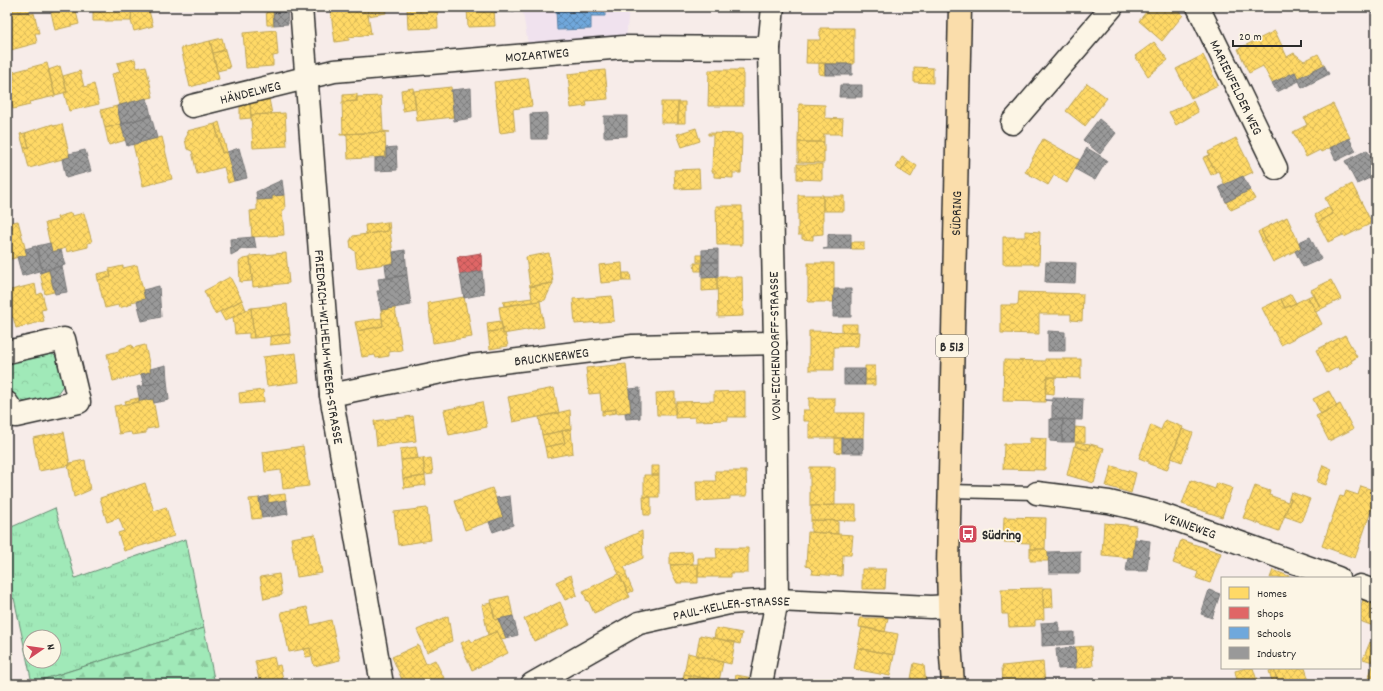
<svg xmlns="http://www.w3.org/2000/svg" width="1383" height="691" viewBox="0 0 1383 691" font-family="Dekko,sans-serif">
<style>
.built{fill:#f0e2ee}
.grass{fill:url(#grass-tufts);stroke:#668a72;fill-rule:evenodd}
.forest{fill:url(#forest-firs);stroke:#668a72}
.park{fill:url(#park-crowns);stroke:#668a72}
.homes{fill:url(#homes-cross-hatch);stroke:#bfa554}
.shops{fill:url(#shops-cross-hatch);stroke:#aa5454}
.schools{fill:url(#schools-cross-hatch);stroke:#5b82a7}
.industry{fill:url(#industry-cross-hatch);stroke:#787878}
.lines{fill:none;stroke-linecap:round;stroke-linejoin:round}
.service-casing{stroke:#2b2b2b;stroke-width:15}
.minor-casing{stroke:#2b2b2b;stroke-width:25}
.primary-casing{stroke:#2b2b2b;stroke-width:25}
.service{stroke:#fcf5e5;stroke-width:12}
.minor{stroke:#fcf5e5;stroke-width:22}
.primary{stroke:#faddab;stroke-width:22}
.labels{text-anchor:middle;stroke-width:4;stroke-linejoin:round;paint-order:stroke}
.shield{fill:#fcf5e5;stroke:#6a6863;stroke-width:1}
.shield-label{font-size:13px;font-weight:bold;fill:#2b2b2b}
.street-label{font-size:14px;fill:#2b2b2b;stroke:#fcf5e5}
.poi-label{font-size:14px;font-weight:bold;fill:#2b2b2b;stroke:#fcf5e5;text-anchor:start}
</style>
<defs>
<pattern id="grass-tufts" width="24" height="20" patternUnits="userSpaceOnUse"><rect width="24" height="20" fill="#a0e9b8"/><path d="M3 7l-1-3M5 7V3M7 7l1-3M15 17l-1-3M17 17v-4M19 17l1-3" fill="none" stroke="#8ac89e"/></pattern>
<pattern id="forest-firs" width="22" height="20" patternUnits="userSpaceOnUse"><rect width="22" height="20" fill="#a0e9b8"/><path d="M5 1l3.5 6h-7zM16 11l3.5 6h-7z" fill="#8ac89e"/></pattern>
<pattern id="park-crowns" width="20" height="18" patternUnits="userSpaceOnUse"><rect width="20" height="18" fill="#a0e9b8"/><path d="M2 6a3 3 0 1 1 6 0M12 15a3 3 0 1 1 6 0" fill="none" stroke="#8ac89e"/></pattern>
<pattern id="homes-cross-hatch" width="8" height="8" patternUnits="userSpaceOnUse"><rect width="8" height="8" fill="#ffd966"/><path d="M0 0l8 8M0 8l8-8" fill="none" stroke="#dbba59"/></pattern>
<pattern id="shops-cross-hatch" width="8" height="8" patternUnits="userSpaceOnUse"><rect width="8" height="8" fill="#e06666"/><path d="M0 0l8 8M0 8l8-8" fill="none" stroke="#b65454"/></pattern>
<pattern id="schools-cross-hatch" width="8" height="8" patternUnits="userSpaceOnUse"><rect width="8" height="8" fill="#6fa8dc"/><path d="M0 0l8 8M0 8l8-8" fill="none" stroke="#5b89b3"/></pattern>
<pattern id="industry-cross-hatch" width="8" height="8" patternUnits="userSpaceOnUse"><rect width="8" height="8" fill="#999"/><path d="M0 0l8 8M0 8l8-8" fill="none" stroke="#7d7d7d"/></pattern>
</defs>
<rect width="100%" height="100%" fill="#f7ece9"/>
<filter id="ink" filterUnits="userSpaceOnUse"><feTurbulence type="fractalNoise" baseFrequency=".025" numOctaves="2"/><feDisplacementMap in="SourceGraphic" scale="8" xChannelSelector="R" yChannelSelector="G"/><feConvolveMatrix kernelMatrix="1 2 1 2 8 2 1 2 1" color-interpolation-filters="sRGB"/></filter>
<g filter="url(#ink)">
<path class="built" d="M 522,7 L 629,7 L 626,39 L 528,44 Z"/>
<path class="grass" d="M 55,508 L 75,578 L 186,539 L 204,628 L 32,683 L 14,598 L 7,602 L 7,529 ZM 30,637 L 54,637 L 54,661 L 30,661 Z"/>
<path class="forest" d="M 204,628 L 215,684 L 33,684 L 32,683 Z"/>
<path class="park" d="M 50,352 L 59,359 L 64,384 L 55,397 L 30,403 L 11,398 L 7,392 L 7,363 Z"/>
<path class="homes" d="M 18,7 L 29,7 L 30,14 L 34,13 L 39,33 L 35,33 L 37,43 L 7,51 L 7,10 Z
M 50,7 L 75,7 L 79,24 L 55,30 Z
M 93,7 L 132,7 L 131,21 L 93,21 Z
M 132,7 L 148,7 L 153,26 L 134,31 L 131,21 Z
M 266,7 L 273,7 L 274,25 L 267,25 Z
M 330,7 L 367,7 L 371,34 L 349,37 L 349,40 L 335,42 Z
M 367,7 L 385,7 L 386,13 L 368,16 Z
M 407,7 L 437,7 L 438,28 L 408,29 Z
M 467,7 L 494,7 L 495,26 L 468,27 Z
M 705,7 L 742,7 L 741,11 L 705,8 Z
M 1150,7 L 1174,7 L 1183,15 L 1162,41 L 1139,21 Z
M 820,28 L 854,28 L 854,64 L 806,63 L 807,40 L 820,40 Z
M 276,30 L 278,55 L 273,56 L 273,66 L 246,68 L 243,33 Z
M 1275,31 L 1287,57 L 1294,53 L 1304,61 L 1318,54 L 1324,65 L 1298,78 L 1295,72 L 1272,83 L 1263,66 L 1249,73 L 1238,49 Z
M 222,38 L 225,50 L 213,53 L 210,41 Z
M 210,41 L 219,79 L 190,87 L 181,48 Z
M 1154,42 L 1168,60 L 1148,76 L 1135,56 Z
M 225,50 L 230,68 L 217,71 L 213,53 Z
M 1203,55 L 1218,85 L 1191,98 L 1176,69 Z
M 135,59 L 137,68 L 146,66 L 153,97 L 119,105 L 112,74 L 120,72 L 117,63 Z
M 47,63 L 55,96 L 29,102 L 30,105 L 13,109 L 7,86 L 7,80 L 15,79 L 13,72 Z
M 819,63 L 825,63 L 825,75 L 819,74 Z
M 60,66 L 67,92 L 55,95 L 48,70 Z
M 914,67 L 933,68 L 933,83 L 914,82 Z
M 605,70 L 608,99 L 586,101 L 587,106 L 571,108 L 568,74 Z
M 709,70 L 743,70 L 743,106 L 708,106 Z
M 80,71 L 84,87 L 94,84 L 99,104 L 69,111 L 64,92 L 67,92 L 63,76 Z
M 528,78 L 532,106 L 513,109 L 515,131 L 500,133 L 494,82 Z
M 1087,83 L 1107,98 L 1085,126 L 1066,111 Z
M 451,87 L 454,117 L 417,121 L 414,91 Z
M 413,88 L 416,109 L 403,111 L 401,90 Z
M 357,94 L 357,101 L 343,102 L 343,95 Z
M 381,96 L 383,131 L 390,132 L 343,134 L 342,102 L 357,101 L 356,97 Z
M 269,99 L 272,114 L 251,115 L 250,104 Z
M 1193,101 L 1198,112 L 1176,125 L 1169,112 Z
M 661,102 L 678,102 L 678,123 L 661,123 Z
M 678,102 L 685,102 L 685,123 L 678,123 Z
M 250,104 L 251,118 L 240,119 L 240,106 Z
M 799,104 L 825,105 L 825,118 L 843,119 L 842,134 L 824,134 L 824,142 L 798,142 Z
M 1333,104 L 1350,138 L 1321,152 L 1320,150 L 1306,157 L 1293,132 L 1307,125 L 1304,118 Z
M 117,106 L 121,124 L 105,128 L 101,110 Z
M 285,113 L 287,146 L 253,148 L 251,115 Z
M 219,122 L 227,152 L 222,153 L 215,124 Z
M 53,124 L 54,126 L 62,124 L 70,157 L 29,168 L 24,148 L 29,147 L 25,133 Z
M 121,124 L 126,140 L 109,145 L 105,128 Z
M 215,124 L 222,153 L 227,152 L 234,181 L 228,183 L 224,167 L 197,174 L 192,151 L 187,149 L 185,139 L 188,134 L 187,131 Z
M 696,128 L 700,141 L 682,147 L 677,134 Z
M 385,132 L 386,157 L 348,159 L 347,135 L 340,135 L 340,134 Z
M 25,133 L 29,147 L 24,148 L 20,134 Z
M 708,133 L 742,134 L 741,173 L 733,173 L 733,178 L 714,177 L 714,172 L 712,172 L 713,135 L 708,135 Z
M 162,137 L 172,179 L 143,186 L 133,144 Z
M 1236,138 L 1253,172 L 1225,185 L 1218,171 L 1216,172 L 1207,156 L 1210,155 L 1208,152 Z
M 1043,139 L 1080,160 L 1067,183 L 1054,175 L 1048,185 L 1025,172 Z
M 798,142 L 824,142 L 824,163 L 798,162 Z
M 1207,156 L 1216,172 L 1211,175 L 1203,158 Z
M 902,157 L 908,160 L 901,171 L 896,168 Z
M 908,160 L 917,166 L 911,177 L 901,171 Z
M 797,164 L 822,164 L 822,180 L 797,179 Z
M 699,169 L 700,188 L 675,189 L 674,170 Z
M 1352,184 L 1372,223 L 1344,237 L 1343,235 L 1328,242 L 1318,222 L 1333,214 L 1325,198 Z
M 1250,190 L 1255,199 L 1231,210 L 1226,202 Z
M 284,195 L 285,209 L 282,210 L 284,235 L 252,237 L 250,211 L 257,210 L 257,200 L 272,199 L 272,196 Z
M 798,195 L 823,195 L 823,234 L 813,235 L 813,240 L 802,239 L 802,235 L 798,235 Z
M 823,196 L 844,196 L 844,211 L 823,211 Z
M 716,206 L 742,206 L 742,245 L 717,245 Z
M 1329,207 L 1333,214 L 1318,222 L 1315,215 Z
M 71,213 L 72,216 L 84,213 L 92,242 L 88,243 L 88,247 L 67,252 L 66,248 L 52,252 L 45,223 L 58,220 L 57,217 Z
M 1287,217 L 1301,248 L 1273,262 L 1264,245 L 1267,243 L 1261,230 Z
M 18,221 L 27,255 L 7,260 L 7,223 Z
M 387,222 L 389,222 L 394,263 L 357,268 L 355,251 L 351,248 L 350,241 L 353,236 L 388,231 Z
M 387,222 L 388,231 L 366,234 L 365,225 Z
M 1261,230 L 1267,243 L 1264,245 L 1258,232 Z
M 1025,231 L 1040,232 L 1039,264 L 1003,264 L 1003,237 L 1025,237 Z
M 851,242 L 864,242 L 864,249 L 851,249 Z
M 286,253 L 289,283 L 253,287 L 250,256 Z
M 549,253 L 553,283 L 530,287 L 526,257 Z
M 697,255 L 702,255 L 702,262 L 697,262 Z
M 250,258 L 252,281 L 240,282 L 239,262 L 243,259 Z
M 622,263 L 623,281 L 601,283 L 599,265 Z
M 694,263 L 702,263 L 702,271 L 695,271 Z
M 808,263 L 834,263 L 834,302 L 808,302 Z
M 137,265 L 145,299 L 131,302 L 132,304 L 119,308 L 118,305 L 105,308 L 98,280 L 111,277 L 109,269 L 123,266 L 123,268 Z
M 49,270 L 54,292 L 45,294 L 40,273 Z
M 110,271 L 111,277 L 98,280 L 97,274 Z
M 623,273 L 630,273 L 631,281 L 623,281 Z
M 230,277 L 242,300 L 215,314 L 204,291 Z
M 717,277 L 742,277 L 743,316 L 718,317 Z
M 717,277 L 717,290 L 702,291 L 702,278 Z
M 1331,280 L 1341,299 L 1321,309 L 1311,290 Z
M 553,283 L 545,300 L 504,306 L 503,302 L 532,298 L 530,286 Z
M 35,284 L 37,295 L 42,293 L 46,309 L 41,310 L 44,321 L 16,328 L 13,317 L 10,318 L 7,307 L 7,302 L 9,302 L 7,291 Z
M 1019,292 L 1083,294 L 1082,321 L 1071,320 L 1071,314 L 1039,314 L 1039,334 L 1001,333 L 1001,305 L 1018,305 Z
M 1291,294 L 1296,303 L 1285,308 L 1281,299 Z
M 1314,294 L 1321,309 L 1316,312 L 1308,297 Z
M 612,296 L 614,321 L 575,324 L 573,299 Z
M 464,297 L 467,313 L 468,313 L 472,337 L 433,343 L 428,303 Z
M 1308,297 L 1322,324 L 1281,345 L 1262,308 L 1281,299 L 1285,308 Z
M 242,300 L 246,310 L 225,321 L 220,312 Z
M 540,301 L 544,327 L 503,334 L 499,307 Z
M 287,304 L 290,334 L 254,338 L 251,308 Z
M 251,308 L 254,338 L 249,338 L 249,333 L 235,334 L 233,317 Z
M 395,308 L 402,350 L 389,352 L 389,356 L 376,358 L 375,355 L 362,357 L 357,331 L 383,326 L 381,310 Z
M 382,318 L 383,326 L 357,331 L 355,322 Z
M 501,321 L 503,330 L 488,332 L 487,323 Z
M 842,324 L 857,324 L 857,332 L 842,332 Z
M 503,330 L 503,334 L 505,333 L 508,346 L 490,349 L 488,332 Z
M 809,331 L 859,332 L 858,346 L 834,347 L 834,370 L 809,370 Z
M 290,334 L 291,343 L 270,345 L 270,336 Z
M 1345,335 L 1357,357 L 1351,361 L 1352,363 L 1339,370 L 1338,367 L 1327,373 L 1316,350 Z
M 132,345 L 133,348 L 145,345 L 151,372 L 113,381 L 107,354 L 119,351 L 119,349 Z
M 296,353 L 299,382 L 267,386 L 263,357 Z
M 1045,359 L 1081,359 L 1081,378 L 1047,377 L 1045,402 L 1003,401 L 1004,360 L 1045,361 Z
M 626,364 L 631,412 L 616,413 L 616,409 L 602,411 L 600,393 L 589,394 L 586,368 Z
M 865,366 L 875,366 L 875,380 L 865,380 Z
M 1047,377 L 1055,377 L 1054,394 L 1045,393 Z
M 865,380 L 875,380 L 875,385 L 864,385 Z
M 554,388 L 559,413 L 513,422 L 508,397 Z
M 263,390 L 264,402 L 240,404 L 239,393 Z
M 745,391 L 745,417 L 728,417 L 728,420 L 695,421 L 695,417 L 675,418 L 676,402 L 714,401 L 714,392 Z
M 1329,391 L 1337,406 L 1321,414 L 1313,399 Z
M 675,392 L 675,415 L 657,415 L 656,393 Z
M 138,398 L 140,398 L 140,401 L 153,399 L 158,427 L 146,429 L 146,433 L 132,435 L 131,432 L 119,434 L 114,406 L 139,402 Z
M 138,398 L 139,402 L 126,404 L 125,401 Z
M 809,398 L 835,398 L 835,413 L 864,413 L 863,438 L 809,438 L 809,421 L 803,421 L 803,410 L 809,410 Z
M 482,402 L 487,427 L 449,435 L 444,410 Z
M 1340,404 L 1353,429 L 1329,441 L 1316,416 Z
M 616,409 L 616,413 L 602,415 L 602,411 Z
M 570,410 L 571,429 L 542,435 L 539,417 Z
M 413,416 L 416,441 L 377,446 L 374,421 Z
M 1165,420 L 1183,427 L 1167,470 L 1149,464 L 1149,462 L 1139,458 L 1151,425 L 1161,430 Z
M 1075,427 L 1085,428 L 1085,442 L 1074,442 Z
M 571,429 L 573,453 L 547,458 L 545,447 L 565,443 L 562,431 Z
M 1182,429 L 1193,433 L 1182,462 L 1171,458 Z
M 562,431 L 565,443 L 545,447 L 542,435 Z
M 64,432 L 70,465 L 39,471 L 33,438 Z
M 835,438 L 842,438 L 842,453 L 835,452 Z
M 1030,438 L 1046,439 L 1045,470 L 1003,469 L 1004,444 L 1030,444 Z
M 1076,442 L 1090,444 L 1088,450 L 1075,446 Z
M 1090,444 L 1104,448 L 1094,483 L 1067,475 L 1074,446 L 1088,450 Z
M 303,446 L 309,486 L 283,489 L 281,470 L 265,472 L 263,452 Z
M 416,447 L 418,458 L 401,460 L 400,449 Z
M 423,458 L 425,476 L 403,479 L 401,460 Z
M 431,458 L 433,474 L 425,475 L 423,459 Z
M 85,460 L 90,490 L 74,497 L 68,465 L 70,465 L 70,463 Z
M 1323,465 L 1332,469 L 1326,485 L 1317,482 Z
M 651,466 L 659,466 L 659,475 L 651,475 Z
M 1112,466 L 1136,473 L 1131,493 L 1106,486 Z
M 810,467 L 835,467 L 835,505 L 810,506 Z
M 715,471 L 746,471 L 747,496 L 730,496 L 730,499 L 697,501 L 696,481 L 716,481 Z
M 644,475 L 659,475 L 659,497 L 644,497 Z
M 425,476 L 426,485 L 404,488 L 403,479 Z
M 7,477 L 10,496 L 7,496 L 9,507 L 7,507 Z
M 1191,480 L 1215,489 L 1217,483 L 1232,488 L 1222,517 L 1182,504 Z
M 145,483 L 154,511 L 166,507 L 174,536 L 124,551 L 118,533 L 124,531 L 119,518 L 107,522 L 100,498 Z
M 1255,486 L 1270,491 L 1269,495 L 1288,502 L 1289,498 L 1291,499 L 1279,531 L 1243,518 Z
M 1361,486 L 1376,491 L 1376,510 L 1372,508 L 1355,558 L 1322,546 L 1340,496 L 1344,497 L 1346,491 L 1358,495 Z
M 492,488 L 503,517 L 465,530 L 455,501 Z
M 1291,492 L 1310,499 L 1301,522 L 1284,516 L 1291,499 L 1289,498 Z
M 285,494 L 286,500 L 268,503 L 268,496 Z
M 643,497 L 651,497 L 651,515 L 644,515 Z
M 259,498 L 262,518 L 252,519 L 249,499 Z
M 835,505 L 856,505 L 856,521 L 811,520 L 811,506 Z
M 427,508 L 431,540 L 398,545 L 394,512 Z
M 1004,517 L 1046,518 L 1045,549 L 1030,549 L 1030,543 L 1003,542 Z
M 811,520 L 838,521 L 838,534 L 811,532 Z
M 1104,523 L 1136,526 L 1133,558 L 1102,555 Z
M 642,531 L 643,558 L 624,567 L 626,571 L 626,575 L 633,591 L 628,593 L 606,547 Z
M 808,532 L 853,535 L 851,555 L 843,555 L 842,576 L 812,574 L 813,571 L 809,567 L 806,566 Z
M 315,534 L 322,573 L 297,577 L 291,538 Z
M 1181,540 L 1221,553 L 1210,583 L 1196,578 L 1198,572 L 1173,563 Z
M 716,548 L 748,548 L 748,573 L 731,573 L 731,577 L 698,577 L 698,558 L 717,558 Z
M 1030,549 L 1045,549 L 1048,552 L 1049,561 L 1030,561 Z
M 692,552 L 693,564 L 670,565 L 670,553 Z
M 698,564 L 698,583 L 677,583 L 671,571 L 670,565 Z
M 862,569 L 886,569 L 885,589 L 862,589 Z
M 1273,570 L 1294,578 L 1270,578 Z
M 279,574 L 282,595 L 264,599 L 260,577 Z
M 619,574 L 630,597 L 594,613 L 588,600 L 587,601 L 583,591 Z
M 571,575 L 577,595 L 565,600 L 556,582 Z
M 1043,588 L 1044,619 L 1035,620 L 1035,626 L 1009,627 L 1008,614 L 1002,614 L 1001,589 Z
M 1043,588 L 1052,588 L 1053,607 L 1043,608 Z
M 509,596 L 513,616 L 495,620 L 491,600 Z
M 1363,600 L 1376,605 L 1376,627 L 1360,621 L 1360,607 Z
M 560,602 L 570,625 L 534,641 L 524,619 Z
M 491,603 L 495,620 L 498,619 L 506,638 L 501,639 L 497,631 L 488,635 L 482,605 Z
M 307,607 L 311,625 L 331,620 L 340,660 L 314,666 L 310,648 L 289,652 L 281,612 Z
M 448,616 L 452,641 L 427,652 L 417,630 Z
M 860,618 L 888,618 L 885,632 L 859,627 Z
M 862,627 L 898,634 L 894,655 L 858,648 Z
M 716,628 L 742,633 L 740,644 L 714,638 Z
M 497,631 L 508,653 L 472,670 L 462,647 L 463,647 L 461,643 L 470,639 L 472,642 Z
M 700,635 L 735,642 L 731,664 L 696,656 Z
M 1376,640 L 1376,663 L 1363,659 L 1370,642 L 1374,644 Z
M 418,645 L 426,664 L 435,660 L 446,682 L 442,684 L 404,684 L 392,657 Z
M 1091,646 L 1093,666 L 1076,668 L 1075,647 Z
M 310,648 L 312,656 L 306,657 L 304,649 Z
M 858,648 L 894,655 L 890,676 L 854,669 Z
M 688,653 L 723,662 L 719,681 L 684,674 Z
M 274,657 L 276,666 L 280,665 L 284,684 L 260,684 L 255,661 Z
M 1043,662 L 1045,684 L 1003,684 L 1002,666 Z
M 914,663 L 924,665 L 926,684 L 910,684 Z
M 1374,663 L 1376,663 L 1376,684 L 1366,684 Z
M 1246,668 L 1253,668 L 1258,684 L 1246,684 L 1244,679 L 1237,681 L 1235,671 Z
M 1278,668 L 1305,668 L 1310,684 L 1278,684 L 1274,669 Z
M 1274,669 L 1278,684 L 1273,684 L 1269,671 Z
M 684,674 L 719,681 L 718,684 L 681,684 Z
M 736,675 L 753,678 L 752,684 L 734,684 Z
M 1244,679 L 1246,684 L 1229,684 L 1237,681 Z"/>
<path class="shops" d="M 481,253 L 482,271 L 460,275 L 457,257 Z"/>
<path class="schools" d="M 558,7 L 605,7 L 605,16 L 591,16 L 591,29 L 557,30 L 556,10 L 558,10 Z"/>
<path class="industry" d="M 273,7 L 287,7 L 288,24 L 274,25 Z
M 494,7 L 514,7 L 514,12 L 495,12 Z
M 1369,7 L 1376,7 L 1376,13 L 1373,14 Z
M 825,64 L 852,64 L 852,75 L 825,75 Z
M 1324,65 L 1329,74 L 1302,88 L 1298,78 Z
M 1295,72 L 1299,81 L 1277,92 L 1272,83 Z
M 840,85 L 862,85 L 862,97 L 839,97 Z
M 471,88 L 472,118 L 454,121 L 451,90 Z
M 147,98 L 151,116 L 121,124 L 117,106 Z
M 547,113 L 547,139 L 531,139 L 530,114 Z
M 151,116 L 157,138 L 127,146 L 121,124 Z
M 604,116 L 627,116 L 627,136 L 604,137 Z
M 1099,119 L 1116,133 L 1100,154 L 1083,140 Z
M 1349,138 L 1356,151 L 1336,161 L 1330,148 Z
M 396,147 L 397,170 L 375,171 L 375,158 L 386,157 L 386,148 Z
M 239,148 L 247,178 L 234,181 L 227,152 Z
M 1087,148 L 1107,160 L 1095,180 L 1075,169 Z
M 85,150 L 91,171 L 66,178 L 62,159 L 70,157 L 69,154 Z
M 1367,150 L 1376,168 L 1376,175 L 1357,184 L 1345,161 Z
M 1243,176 L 1250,190 L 1226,202 L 1219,187 Z
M 282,180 L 284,195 L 272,196 L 272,199 L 257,200 L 256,192 Z
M 828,234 L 851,234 L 851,249 L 823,249 L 828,248 Z
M 254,237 L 256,248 L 242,249 L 231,255 L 230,239 Z
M 1310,237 L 1321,259 L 1303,267 L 1295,251 L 1301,248 L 1299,242 Z
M 50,243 L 52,252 L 61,250 L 65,265 L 42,270 L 37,246 Z
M 36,246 L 42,270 L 22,276 L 17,257 L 27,255 L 25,249 Z
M 718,249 L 718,262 L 702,262 L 702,250 Z
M 405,250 L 407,275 L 387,279 L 385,265 L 394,263 L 393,252 Z
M 702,262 L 718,262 L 718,277 L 702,278 Z
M 1046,262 L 1076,263 L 1075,283 L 1045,282 Z
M 62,266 L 67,292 L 55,294 L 49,270 L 40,273 L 39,272 Z
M 482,271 L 484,294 L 464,298 L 460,275 Z
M 407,275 L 411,305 L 381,310 L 377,291 L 380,291 L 378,279 Z
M 159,286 L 161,317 L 142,321 L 137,301 L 145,299 L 143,290 Z
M 834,289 L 851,289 L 851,317 L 833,317 Z
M 1048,331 L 1065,332 L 1065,351 L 1048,351 Z
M 166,365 L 167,380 L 144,386 L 141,374 L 151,372 L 150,369 Z
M 844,369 L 865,369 L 865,385 L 844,385 Z
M 167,380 L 169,400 L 154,403 L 153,399 L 140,401 L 137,387 Z
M 640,388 L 640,418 L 626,419 L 625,413 L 631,412 L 629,389 Z
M 1052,398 L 1083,399 L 1082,420 L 1050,419 L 1052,419 L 1052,401 L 1045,400 L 1052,400 Z
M 1050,419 L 1063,419 L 1062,442 L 1050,441 Z
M 1063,419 L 1075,420 L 1074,442 L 1062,442 Z
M 842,438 L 863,438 L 863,453 L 842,453 Z
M 268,496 L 268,503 L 286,500 L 288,514 L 262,518 L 259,498 Z
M 510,496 L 513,525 L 493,532 L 489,522 L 503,517 L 496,498 Z
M 1135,539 L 1150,541 L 1147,571 L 1126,571 L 1128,557 L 1133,558 Z
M 1080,551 L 1080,573 L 1049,573 L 1048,552 Z
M 1209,590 L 1220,594 L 1212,618 L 1201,614 Z
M 513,616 L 518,635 L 506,638 L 498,619 Z
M 1059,622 L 1059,632 L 1042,633 L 1041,623 Z
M 1074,632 L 1074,644 L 1042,646 L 1042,633 Z
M 1075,647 L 1076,668 L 1058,669 L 1056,649 Z"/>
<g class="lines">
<g class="service-casing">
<path id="service" d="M 949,491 L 1037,493"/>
</g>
<g class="minor-casing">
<g id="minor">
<path id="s1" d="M 301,7 L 331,395 L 382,684"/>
<path id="s2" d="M 1198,7 L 1276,168"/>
<path id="s3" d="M 192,106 L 334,71 L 624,47 L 769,48"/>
<path d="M 1012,123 L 1112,7"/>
<path d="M 7,352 L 64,339 L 79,402 L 16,416 L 7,403"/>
<path id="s4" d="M 331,395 L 470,366 L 633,346 L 775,343"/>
<path id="s5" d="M 1037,493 L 1109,502 L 1160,514 L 1338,578"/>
<path d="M 1360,586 L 1376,592"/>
<path id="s6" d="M 532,684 L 639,623 L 729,603 L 777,600 L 931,607 L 949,606"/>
<path d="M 761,684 L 777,600 L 775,343 L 769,48 L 773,7"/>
</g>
</g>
<g class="primary-casing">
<g id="primary">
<path id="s7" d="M 953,684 L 950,643 L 948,567 L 960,7"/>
</g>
</g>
<use href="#service" class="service"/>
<use href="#minor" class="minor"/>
<use href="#primary" class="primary"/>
</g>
</g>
<defs>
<g id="bus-square" transform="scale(1)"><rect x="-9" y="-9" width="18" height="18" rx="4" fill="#d1495b" stroke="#fcf5e5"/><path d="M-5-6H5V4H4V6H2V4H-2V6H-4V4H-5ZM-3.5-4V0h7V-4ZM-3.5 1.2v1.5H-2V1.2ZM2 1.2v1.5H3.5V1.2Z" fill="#fff"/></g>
</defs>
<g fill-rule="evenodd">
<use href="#bus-square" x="968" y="534"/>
</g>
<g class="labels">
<rect class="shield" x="936" y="335" width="32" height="22" rx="3"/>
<g class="shield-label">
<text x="952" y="351">B 513</text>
</g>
<g class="street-label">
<text dy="5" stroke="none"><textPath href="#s3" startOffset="350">MOZARTWEG</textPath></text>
<text dy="5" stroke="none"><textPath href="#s2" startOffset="89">MARIENFELDER WEG</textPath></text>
<text dy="5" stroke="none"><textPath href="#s3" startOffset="60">HÄNDELWEG</textPath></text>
<text dy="5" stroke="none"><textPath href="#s7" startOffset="471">SÜDRING</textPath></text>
<text transform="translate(774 346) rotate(-91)" y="5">VON-EICHENDORFF-STRASSE</text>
<text dy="5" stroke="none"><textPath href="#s1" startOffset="341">FRIEDRICH-WILHELM-WEBER-STRASSE</textPath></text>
<text dy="5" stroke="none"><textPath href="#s4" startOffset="224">BRUCKNERWEG</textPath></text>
<text dy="5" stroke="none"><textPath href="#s5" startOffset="157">VENNEWEG</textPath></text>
<text dy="5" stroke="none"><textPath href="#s6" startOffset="217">PAUL-KELLER-STRASSE</textPath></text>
</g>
<g class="poi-label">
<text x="982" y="539">Südring</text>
</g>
</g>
<rect width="1383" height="691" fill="none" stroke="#fcf5e5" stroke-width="24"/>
<rect x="12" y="12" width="1359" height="667" fill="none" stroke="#2b2b2b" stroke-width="1.5" filter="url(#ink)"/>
<rect x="1221" y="577" width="140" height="92" fill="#fcf5e5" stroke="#a8a49b"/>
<rect x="1229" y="587" width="20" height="12" fill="#ffd966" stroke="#a8a49b"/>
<text x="1257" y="597" font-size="12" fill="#2b2b2b">Homes</text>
<rect x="1229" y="607" width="20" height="12" fill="#e06666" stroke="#a8a49b"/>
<text x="1257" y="617" font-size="12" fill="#2b2b2b">Shops</text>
<rect x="1229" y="627" width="20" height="12" fill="#6fa8dc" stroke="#a8a49b"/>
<text x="1257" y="637" font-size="12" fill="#2b2b2b">Schools</text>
<rect x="1229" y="647" width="20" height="12" fill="#999999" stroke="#a8a49b"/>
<text x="1257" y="657" font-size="12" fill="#2b2b2b">Industry</text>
<g transform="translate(42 649) rotate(77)"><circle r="19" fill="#fcf5e5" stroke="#a8a49b"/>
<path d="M0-3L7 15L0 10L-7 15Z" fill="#d1495b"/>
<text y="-6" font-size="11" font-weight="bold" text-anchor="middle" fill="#2b2b2b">N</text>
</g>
<path d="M1233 40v6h68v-6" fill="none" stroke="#2b2b2b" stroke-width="2"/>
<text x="1239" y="40" font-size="12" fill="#2b2b2b" stroke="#fcf5e5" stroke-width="3" paint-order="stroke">20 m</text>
</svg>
